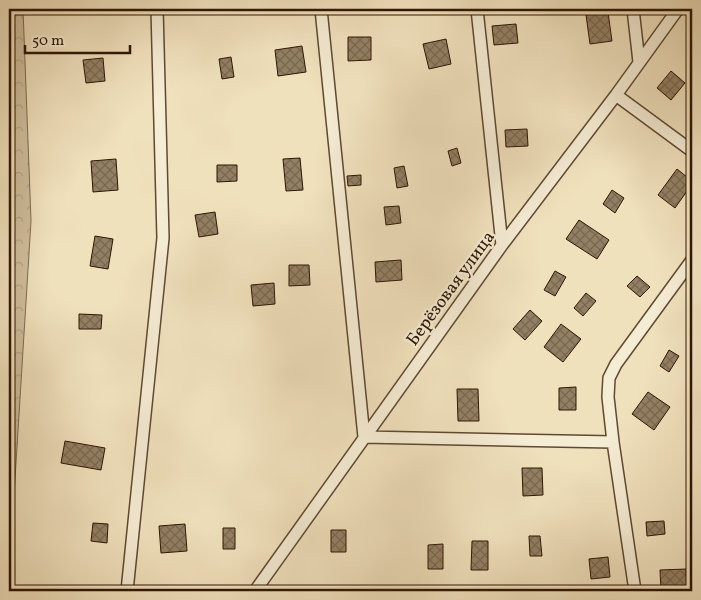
<svg xmlns="http://www.w3.org/2000/svg" width="701" height="600" viewBox="0 0 701 600" font-family="Vollkorn,serif">
<style>
.forest{fill:url(#forest-crowns);stroke:#7e6a50}
.building{fill:url(#building-cross-hatch);stroke:#2e1603}
.lines{fill:none;stroke-linecap:round;stroke-linejoin:round}
.minor-casing{stroke:#5e4932;stroke-width:14}
.minor{stroke:#f5ecd4;stroke-width:11}
.labels{text-anchor:middle;stroke-width:4.5;stroke-linejoin:round;paint-order:stroke}
.street-label{font-size:18px;fill:#2e1603;stroke:#f5ecd4}
</style>
<defs>
<pattern id="forest-crowns" width="20" height="18" patternUnits="userSpaceOnUse" patternTransform="scale(1.25)"><rect width="20" height="18" fill="#cfbe9d"/><path d="M2 6a3 3 0 1 1 6 0M12 15a3 3 0 1 1 6 0" fill="none" stroke="#b2a386"/></pattern>
<pattern id="building-cross-hatch" width="8" height="8" patternUnits="userSpaceOnUse" patternTransform="scale(1.25)"><rect width="8" height="8" fill="#938064"/><path d="M0 0l8 8M0 8l8-8" fill="none" stroke="#786850"/></pattern>
</defs>
<rect width="100%" height="100%" fill="#f0e1bd"/>
<filter id="stains"><feTurbulence type="fractalNoise" baseFrequency=".004" numOctaves="4"/><feColorMatrix values="0 0 0 0 .2 0 0 0 0 .09 0 0 0 0 .02 0 0 0 .5 -.17"/></filter>
<radialGradient id="worn" r=".72"><stop offset=".6" stop-color="#630" stop-opacity="0"/><stop offset="1" stop-color="#630" stop-opacity=".3"/></radialGradient>
<path class="forest" d="M 9,9 L 23,9 L 31,221 L 9,576 Z"/>
<path class="building" d="M 608,12 L 612,41 L 590,44 L 586,15 Z
M 516,24 L 518,43 L 494,45 L 492,26 Z
M 348,37 L 371,37 L 371,60 L 348,61 Z
M 446,39 L 451,64 L 429,69 L 423,44 Z
M 302,46 L 306,72 L 278,76 L 275,50 Z
M 231,57 L 234,77 L 222,79 L 219,59 Z
M 103,58 L 105,81 L 86,83 L 83,60 Z
M 671,71 L 685,83 L 671,100 L 657,88 Z
M 527,129 L 528,146 L 506,147 L 505,130 Z
M 457,148 L 461,163 L 452,166 L 448,151 Z
M 300,158 L 303,190 L 286,191 L 283,159 Z
M 116,159 L 118,190 L 93,192 L 91,161 Z
M 217,165 L 237,165 L 237,181 L 217,182 Z
M 404,166 L 408,186 L 397,188 L 394,168 Z
M 677,169 L 692,181 L 692,184 L 675,208 L 658,195 Z
M 361,175 L 361,185 L 348,186 L 347,176 Z
M 612,190 L 624,198 L 615,213 L 603,204 Z
M 399,206 L 401,223 L 386,225 L 384,207 Z
M 215,212 L 218,234 L 199,237 L 195,215 Z
M 579,220 L 609,240 L 597,259 L 566,239 Z
M 95,236 L 113,239 L 108,269 L 90,266 Z
M 401,260 L 402,280 L 376,282 L 375,262 Z
M 289,265 L 309,265 L 310,285 L 289,286 Z
M 555,271 L 566,277 L 555,296 L 544,290 Z
M 637,276 L 650,287 L 640,297 L 627,286 Z
M 274,283 L 275,304 L 253,306 L 251,285 Z
M 586,293 L 596,301 L 583,316 L 574,308 Z
M 530,310 L 542,321 L 525,340 L 513,329 Z
M 79,314 L 102,315 L 101,329 L 79,329 Z
M 561,324 L 581,339 L 563,362 L 544,347 Z
M 669,350 L 679,356 L 669,372 L 660,366 Z
M 576,387 L 576,410 L 559,410 L 559,388 Z
M 457,389 L 478,389 L 479,421 L 458,421 Z
M 648,392 L 670,407 L 654,430 L 632,414 Z
M 65,441 L 105,448 L 101,470 L 61,463 Z
M 522,468 L 542,468 L 543,495 L 523,496 Z
M 664,521 L 665,534 L 647,536 L 646,522 Z
M 93,523 L 108,524 L 107,543 L 91,541 Z
M 185,524 L 187,551 L 161,553 L 159,526 Z
M 223,528 L 235,528 L 235,549 L 223,549 Z
M 331,530 L 346,530 L 346,552 L 331,552 Z
M 529,536 L 540,536 L 542,556 L 530,556 Z
M 472,541 L 488,541 L 488,570 L 471,570 Z
M 443,544 L 443,569 L 428,569 L 428,545 Z
M 608,557 L 610,577 L 591,579 L 589,559 Z
M 686,569 L 687,591 L 661,591 L 660,570 Z"/>
<g class="lines">
<g class="minor-casing">
<path id="minor" d="M 321,9 L 364,437 L 613,442
M 477,9 L 502,245
M 633,9 L 639,62
M 616,95 L 692,151
M 127,591 L 163,238 L 157,9
M 255,591 L 502,245 L 616,95 L 678,9
M 635,591 L 613,442 L 608,397 L 609,378 L 616,364 L 692,260"/>
</g>
<use href="#minor" class="minor"/>
</g>
<g class="labels">
<g class="street-label">
<text transform="translate(450 288) rotate(-54)" y="6">Берёзовая улица</text>
</g>
</g>
<rect width="701" height="600" fill="none" stroke="#f0e1bd" stroke-width="30"/>
<rect x="10" y="10" width="681" height="580" fill="none" stroke="#2e1603" stroke-width="2.5"/>
<rect x="15" y="15" width="671" height="570" fill="none" stroke="#2e1603"/>
<path d="M25 45v8h105v-8" fill="none" stroke="#2e1603" stroke-width="2.5"/>
<text x="32" y="45" font-size="15" fill="#2e1603" stroke="#f5ecd4" stroke-width="4" paint-order="stroke">50 m</text>
<rect width="100%" height="100%" filter="url(#stains)"/>
<rect width="100%" height="100%" fill="url(#worn)"/>
</svg>
